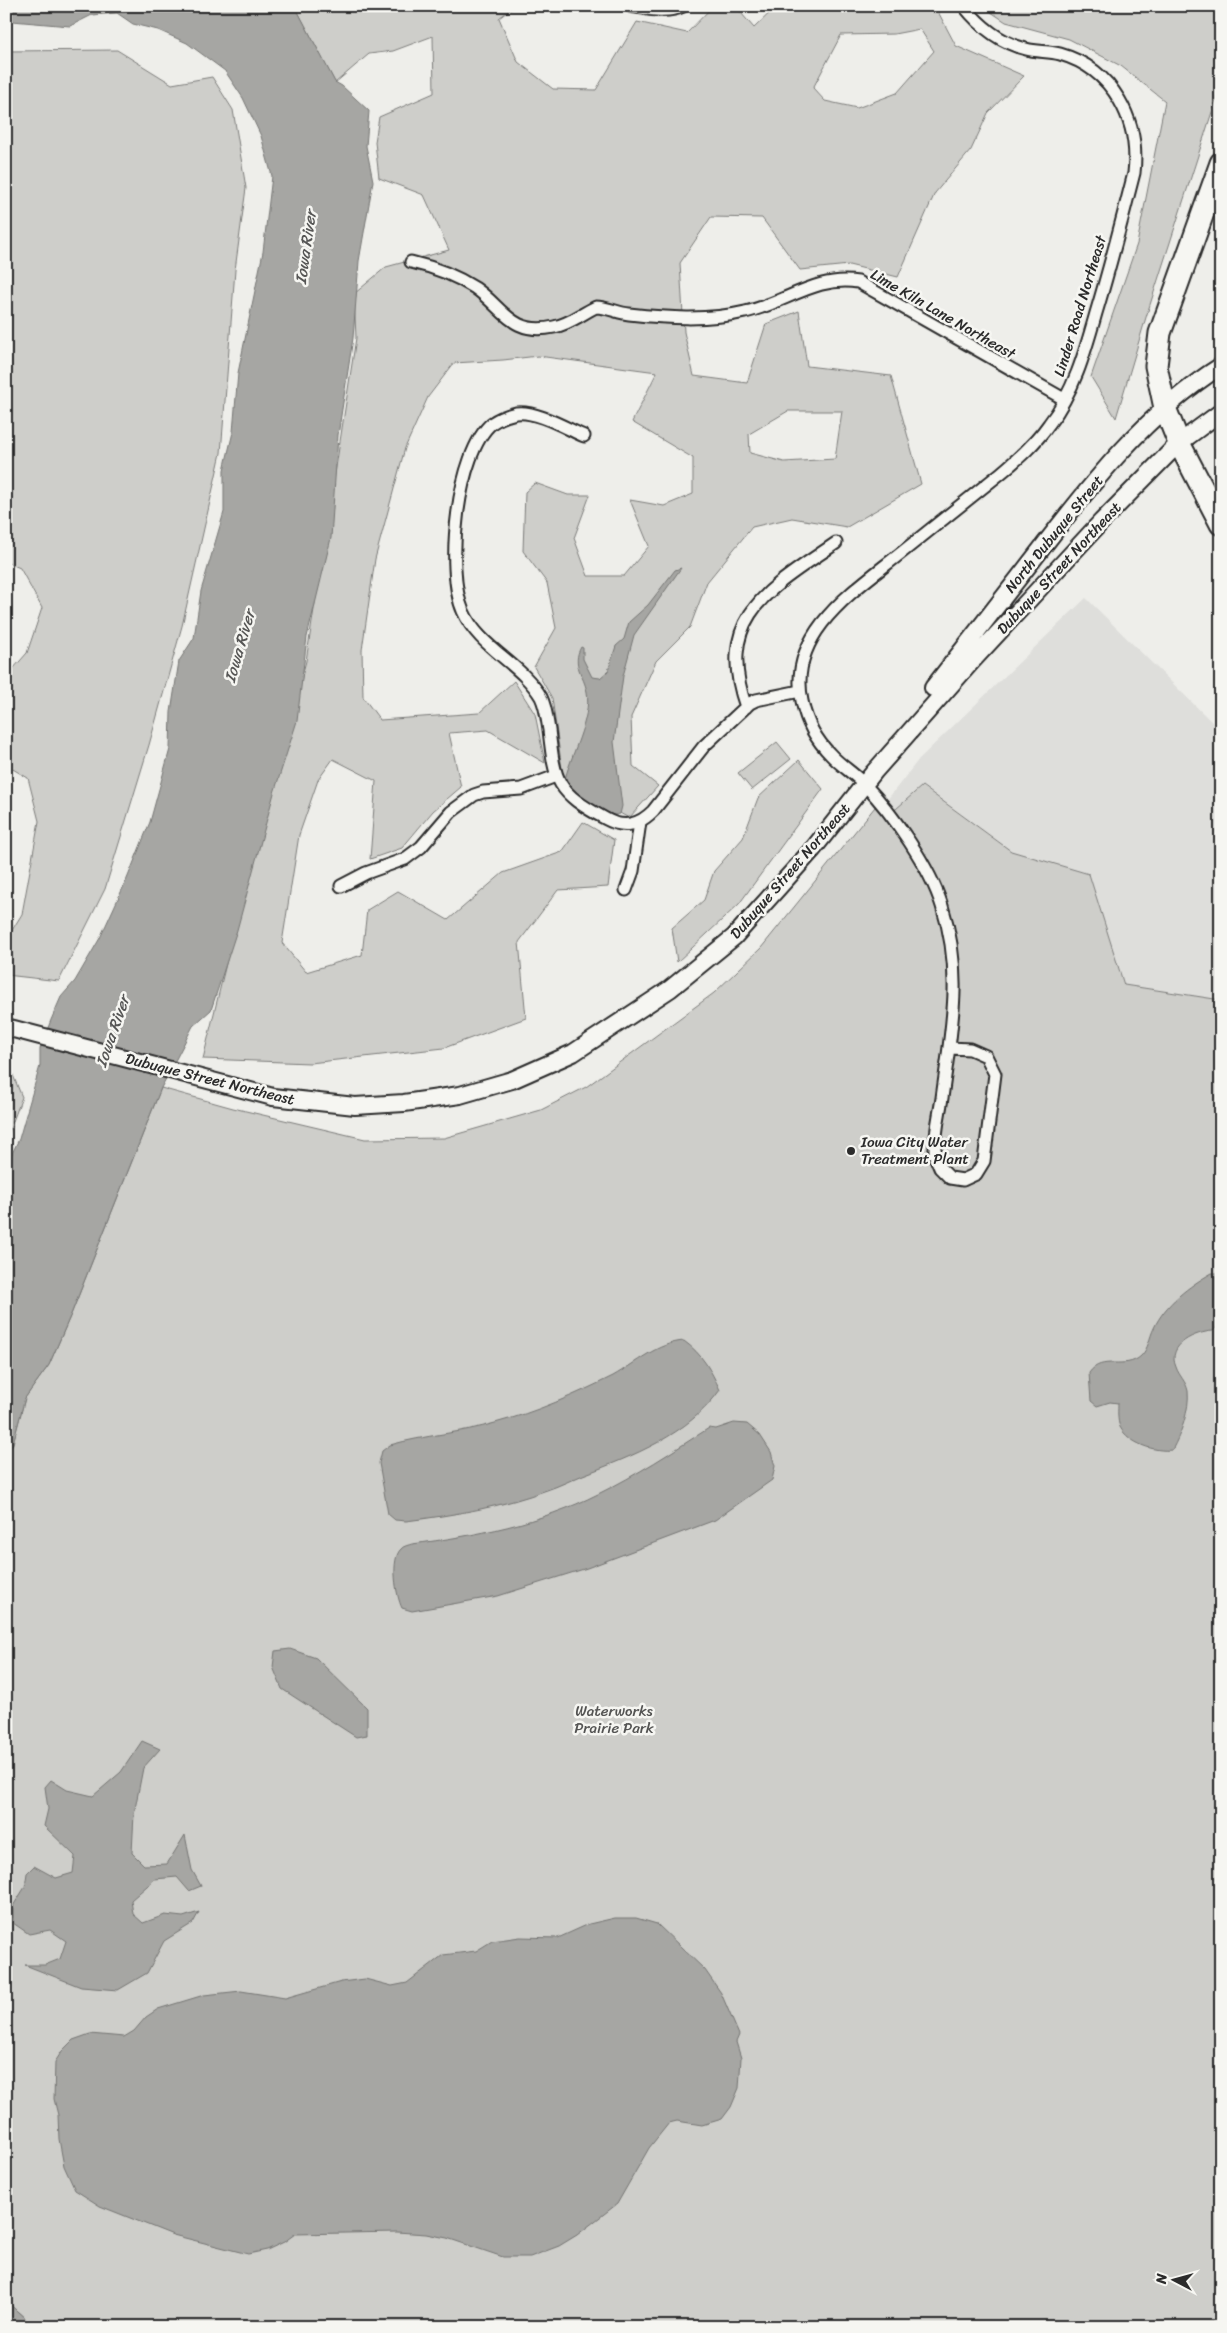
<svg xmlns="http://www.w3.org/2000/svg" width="1227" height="2333" viewBox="0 0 1227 2333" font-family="Sriracha,sans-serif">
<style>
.built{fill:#dededb}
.green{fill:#cececa;stroke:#7c7c7a;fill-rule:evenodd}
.water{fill:#a6a6a3;stroke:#757573}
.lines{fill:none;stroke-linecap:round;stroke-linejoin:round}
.street-casing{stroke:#2b2b2b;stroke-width:15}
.secondary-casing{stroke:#2b2b2b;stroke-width:20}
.highway-casing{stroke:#2b2b2b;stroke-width:25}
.street{stroke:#f6f6f2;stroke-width:11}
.secondary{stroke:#f6f6f2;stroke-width:16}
.highway{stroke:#f6f6f2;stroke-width:21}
.poi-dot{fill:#2b2b2b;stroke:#f6f6f2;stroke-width:2}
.labels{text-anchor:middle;stroke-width:5;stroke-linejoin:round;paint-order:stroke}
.street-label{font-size:15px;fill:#2b2b2b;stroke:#f6f6f2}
.poi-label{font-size:15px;fill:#2b2b2b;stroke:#f6f6f2;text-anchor:start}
.park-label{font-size:15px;fill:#545453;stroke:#f6f6f2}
.water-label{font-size:16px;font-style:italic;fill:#565655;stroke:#f6f6f2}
</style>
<rect width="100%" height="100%" fill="#eeeeea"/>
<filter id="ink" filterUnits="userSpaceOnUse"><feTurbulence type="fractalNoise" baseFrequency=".02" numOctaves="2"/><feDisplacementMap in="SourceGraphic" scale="10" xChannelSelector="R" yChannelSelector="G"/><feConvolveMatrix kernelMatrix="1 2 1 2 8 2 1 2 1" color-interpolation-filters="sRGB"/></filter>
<g filter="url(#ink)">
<path class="built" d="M 1086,598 L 1221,731 L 1221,1000 L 1124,985 L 1089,874 L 1011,851 L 923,786 L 896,809 L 887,800 L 919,759 Z"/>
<path class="green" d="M 295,6 L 515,6 L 499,18 L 518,62 L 553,89 L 596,90 L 637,22 L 687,33 L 713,6 L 735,6 L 754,28 L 777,6 L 935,6 L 956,46 L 1024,76 L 988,113 L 971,150 L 935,193 L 898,277 L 849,265 L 800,270 L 762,218 L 711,217 L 680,263 L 684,332 L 694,376 L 747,383 L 766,324 L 799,311 L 807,366 L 891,376 L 921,484 L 847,527 L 792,518 L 752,527 L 707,582 L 690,627 L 656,661 L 631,717 L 633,766 L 658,786 L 629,818 L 564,783 L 552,698 L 534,667 L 556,628 L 547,583 L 523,551 L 525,492 L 535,483 L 568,495 L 590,495 L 574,538 L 588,576 L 624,576 L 649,546 L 630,500 L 664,506 L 693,494 L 693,458 L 632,422 L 657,372 L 538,356 L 503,360 L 454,363 L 428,397 L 405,448 L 375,559 L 362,650 L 363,697 L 380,720 L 479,713 L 514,681 L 535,714 L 545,763 L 488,730 L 449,733 L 461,787 L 433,811 L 402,848 L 370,859 L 376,781 L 333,759 L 318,780 L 299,835 L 282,943 L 306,972 L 362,955 L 367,910 L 398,891 L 448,920 L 503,873 L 562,852 L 583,822 L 614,840 L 608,887 L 558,890 L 519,942 L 526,1018 L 444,1048 L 310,1063 L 203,1059 L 245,885 L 306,661 L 356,338 L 354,294 L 386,267 L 449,250 L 424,195 L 379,178 L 375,142 L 379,117 L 434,93 L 433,36 L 393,51 L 369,54 L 335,83 ZM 920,29 L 934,51 L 897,93 L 857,108 L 825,101 L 813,88 L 841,35 L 894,34 ZM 788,411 L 842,411 L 835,459 L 784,462 L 750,453 L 749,434 Z
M 982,6 L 1221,6 L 1221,84 L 1147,314 L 1116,418 L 1091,377 L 1137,244 L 1165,101 L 1121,66 L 1069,39 L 1006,22 Z
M 117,50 L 172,84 L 212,77 L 233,110 L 246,188 L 235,270 L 221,453 L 182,626 L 149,745 L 105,889 L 59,981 L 6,975 L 6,940 L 22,914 L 39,821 L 28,778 L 6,765 L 6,677 L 27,653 L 42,608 L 20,568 L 6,562 L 6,51 Z
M 777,742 L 791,759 L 752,790 L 738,773 Z
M 799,760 L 823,789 L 739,904 L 677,962 L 672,928 L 704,900 L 714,871 L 743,838 L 758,798 Z
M 922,786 L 1011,851 L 1089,874 L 1124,985 L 1221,1000 L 1221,2327 L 39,2327 L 28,2321 L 6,2301 L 6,1455 L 13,1443 L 25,1398 L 49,1365 L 72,1312 L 161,1088 L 233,1108 L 365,1139 L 444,1138 L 541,1110 L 586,1087 L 714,993 L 761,948 L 879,802 L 886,811 L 896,809 Z
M 6,1067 L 10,1068 L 22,1097 L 6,1140 Z"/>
<path class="water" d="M 6,6 L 295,6 L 335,82 L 342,86 L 369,111 L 366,146 L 373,181 L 359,261 L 353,338 L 338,435 L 331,538 L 307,637 L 297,721 L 274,793 L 237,930 L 211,1010 L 193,1026 L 161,1088 L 72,1312 L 49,1365 L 25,1398 L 13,1443 L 6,1455 L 6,1166 L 19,1139 L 40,1066 L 40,1049 L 51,1020 L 61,997 L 75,981 L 100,938 L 127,879 L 150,822 L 170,749 L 171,712 L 179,661 L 194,638 L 201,591 L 224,512 L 224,470 L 233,432 L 238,373 L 263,252 L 272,176 L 261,136 L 243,98 L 225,71 L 187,43 L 158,30 L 133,24 L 117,13 L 92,15 L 70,26 L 12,21 L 6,24 Z
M 681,568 L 634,635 L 623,676 L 614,742 L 622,806 L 620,814 C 600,820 576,797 564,783 C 570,756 592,718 587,692 C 584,675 571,665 581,647 L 583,648 L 583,659 L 592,677 L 600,678 L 608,671 L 616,646 L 624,639 L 629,622 L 648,605 L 675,570 Z
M 1212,1273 L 1221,1273 L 1221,1322 L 1213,1331 C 1196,1332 1166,1344 1176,1367 C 1179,1376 1186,1381 1188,1391 C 1190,1409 1181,1434 1172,1450 C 1155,1452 1129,1444 1120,1427 C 1117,1420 1118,1410 1118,1403 L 1110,1402 L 1097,1406 L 1091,1401 L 1089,1373 C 1102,1354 1125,1371 1141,1356 C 1149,1348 1149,1338 1154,1328 C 1165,1304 1189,1286 1212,1273 Z
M 684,1341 C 702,1354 711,1370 720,1390 C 688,1435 633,1456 583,1475 C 571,1480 559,1486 547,1490 C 502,1507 454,1515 406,1521 L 395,1520 L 388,1514 L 379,1463 L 382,1451 L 390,1445 C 425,1435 461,1433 495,1423 C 536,1412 575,1395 613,1376 C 636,1363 657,1343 684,1341 Z
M 734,1423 L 747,1424 L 760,1435 L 771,1452 L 775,1466 L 772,1480 L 715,1520 L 587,1568 L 498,1596 L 412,1611 L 402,1608 C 396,1596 390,1559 401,1549 C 403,1546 409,1545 412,1544 C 475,1536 541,1523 598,1494 C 637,1475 673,1451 709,1428 L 716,1429 Z
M 290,1649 L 316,1658 L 367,1708 L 367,1735 L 356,1737 L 282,1689 L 273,1667 L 275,1651 Z
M 142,1741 L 160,1749 L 143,1768 L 134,1814 L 132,1853 L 144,1865 L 167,1864 L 185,1835 L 192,1870 L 201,1886 L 189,1891 L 177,1877 L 155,1879 L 131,1900 L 133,1914 L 143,1923 L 165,1915 L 183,1917 L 199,1912 L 193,1923 L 164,1941 L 147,1973 L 118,1990 L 81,1987 L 25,1965 L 45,1965 L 60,1959 L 66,1941 L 50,1930 L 29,1934 L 13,1923 L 13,1906 L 25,1887 L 27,1873 L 34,1866 L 56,1878 L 73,1873 L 75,1856 L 44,1826 L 48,1809 L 45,1787 L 51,1780 L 67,1790 L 93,1796 L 121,1772 Z
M 615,1918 L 636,1918 L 657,1924 L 705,1970 L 721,1993 L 739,2035 L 736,2042 L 741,2058 L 739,2088 L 731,2107 L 722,2119 L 702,2125 L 677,2121 L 669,2123 L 649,2148 L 617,2204 L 577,2235 L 559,2246 L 530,2257 L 503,2257 L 447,2238 L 426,2234 L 397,2232 L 295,2234 L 284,2242 L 267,2250 L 248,2254 L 173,2235 L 100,2206 L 75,2190 L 64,2166 L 59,2139 L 58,2115 L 54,2099 L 55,2062 L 62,2051 L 73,2040 L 90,2034 L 124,2037 L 134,2031 L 146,2017 L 158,2009 L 204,1995 L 241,1991 L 285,1998 L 341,1982 L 365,1979 L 392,1986 L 407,1983 L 443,1955 L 476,1951 L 492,1941 L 520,1937 L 558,1938 L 589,1924 Z
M 6,2301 L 28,2321 L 39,2327 L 6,2327 Z"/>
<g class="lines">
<g class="street-casing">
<path id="street" d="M 630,6 C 647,9 667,14 683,6
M 411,262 C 433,267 455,275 475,288 C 504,308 511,336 554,327 C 570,324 581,314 596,307 C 607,307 618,313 629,314 C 666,318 708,321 745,312 C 784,304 816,275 858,282 L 1064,399
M 584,436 C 566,428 535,410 516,413 C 508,415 499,418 492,423 C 457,452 445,571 463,611 C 479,648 521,663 541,697 C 546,707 547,719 549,730 C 555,783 556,792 606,819 C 624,829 639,825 653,811 L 704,746 L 750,703 L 756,700 L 800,691
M 746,707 C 714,616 771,588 836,543
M 341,886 L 366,873 L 405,859 L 421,847 L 451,812 L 474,795 L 483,792 L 521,789 L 556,776
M 626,890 L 633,871 L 640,822
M 950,1048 L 970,1049 L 986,1056 L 995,1074 L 984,1161 L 976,1174 L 963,1180 L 950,1178 L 940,1168 L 935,1156 C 934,1137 939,1117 942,1098 C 951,1030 964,974 942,906 C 930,867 893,814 865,785 C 855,774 841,766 831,755 C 816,740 806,721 802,701 C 787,633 855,590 901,553 C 935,526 968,499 1001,473 C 1019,458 1036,443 1049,424 C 1074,392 1085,352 1096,313 C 1110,267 1122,220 1134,173 C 1140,121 1113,69 1060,54 C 1049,51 1037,52 1026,49 C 1001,43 980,26 964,6"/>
</g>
<g class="secondary-casing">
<path id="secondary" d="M 933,688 C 968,643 1003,598 1038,553 C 1091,484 1146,413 1221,366
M 6,1027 L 273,1097 L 355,1106 L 404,1103 L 460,1095 L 512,1080 L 573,1053 L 670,989 L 734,937 L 813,849 L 874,772 L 973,660 L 1102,521 L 1179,443 L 1221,412"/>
</g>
<g class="highway-casing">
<path id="highway" d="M 1221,163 L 1160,333 L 1156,366 L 1165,408 L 1179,443 L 1221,524"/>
</g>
<use href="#street" class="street"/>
<use href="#secondary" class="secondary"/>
<use href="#highway" class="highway"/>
</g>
</g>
<circle class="poi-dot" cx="851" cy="1151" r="5"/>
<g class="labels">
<g class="street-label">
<text transform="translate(1080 306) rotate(-73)" y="5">Linder Road Northeast</text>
<text transform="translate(943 314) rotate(30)" y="5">Lime Kiln Lane Northeast</text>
<text transform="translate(1054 534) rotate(-51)" y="5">North Dubuque Street</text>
<text transform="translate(1059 568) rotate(-47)" y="5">Dubuque Street Northeast</text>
<text transform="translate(790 871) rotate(-49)" y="5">Dubuque Street Northeast</text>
<text transform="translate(210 1079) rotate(14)" y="5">Dubuque Street Northeast</text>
</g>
<g class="poi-label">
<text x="861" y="1147">Iowa City Water<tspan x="861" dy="17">Treatment Plant</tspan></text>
</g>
<g class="park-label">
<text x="614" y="1716">Waterworks<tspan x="614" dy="17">Prairie Park</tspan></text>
</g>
<g class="water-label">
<text transform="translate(305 247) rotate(-82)" y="6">Iowa River</text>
<text transform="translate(239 646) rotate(-74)" y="6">Iowa River</text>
<text transform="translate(112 1031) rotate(-71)" y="6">Iowa River</text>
</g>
</g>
<rect width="1227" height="2333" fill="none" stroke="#f6f6f2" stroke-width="25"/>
<rect x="12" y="12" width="1202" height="2308" fill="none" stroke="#2b2b2b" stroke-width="2" filter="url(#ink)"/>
<g transform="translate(1174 2280) rotate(276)" stroke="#f6f6f2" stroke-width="4" paint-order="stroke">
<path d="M0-4L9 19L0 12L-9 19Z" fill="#2b2b2b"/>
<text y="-8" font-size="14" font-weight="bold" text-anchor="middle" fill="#2b2b2b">N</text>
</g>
</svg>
